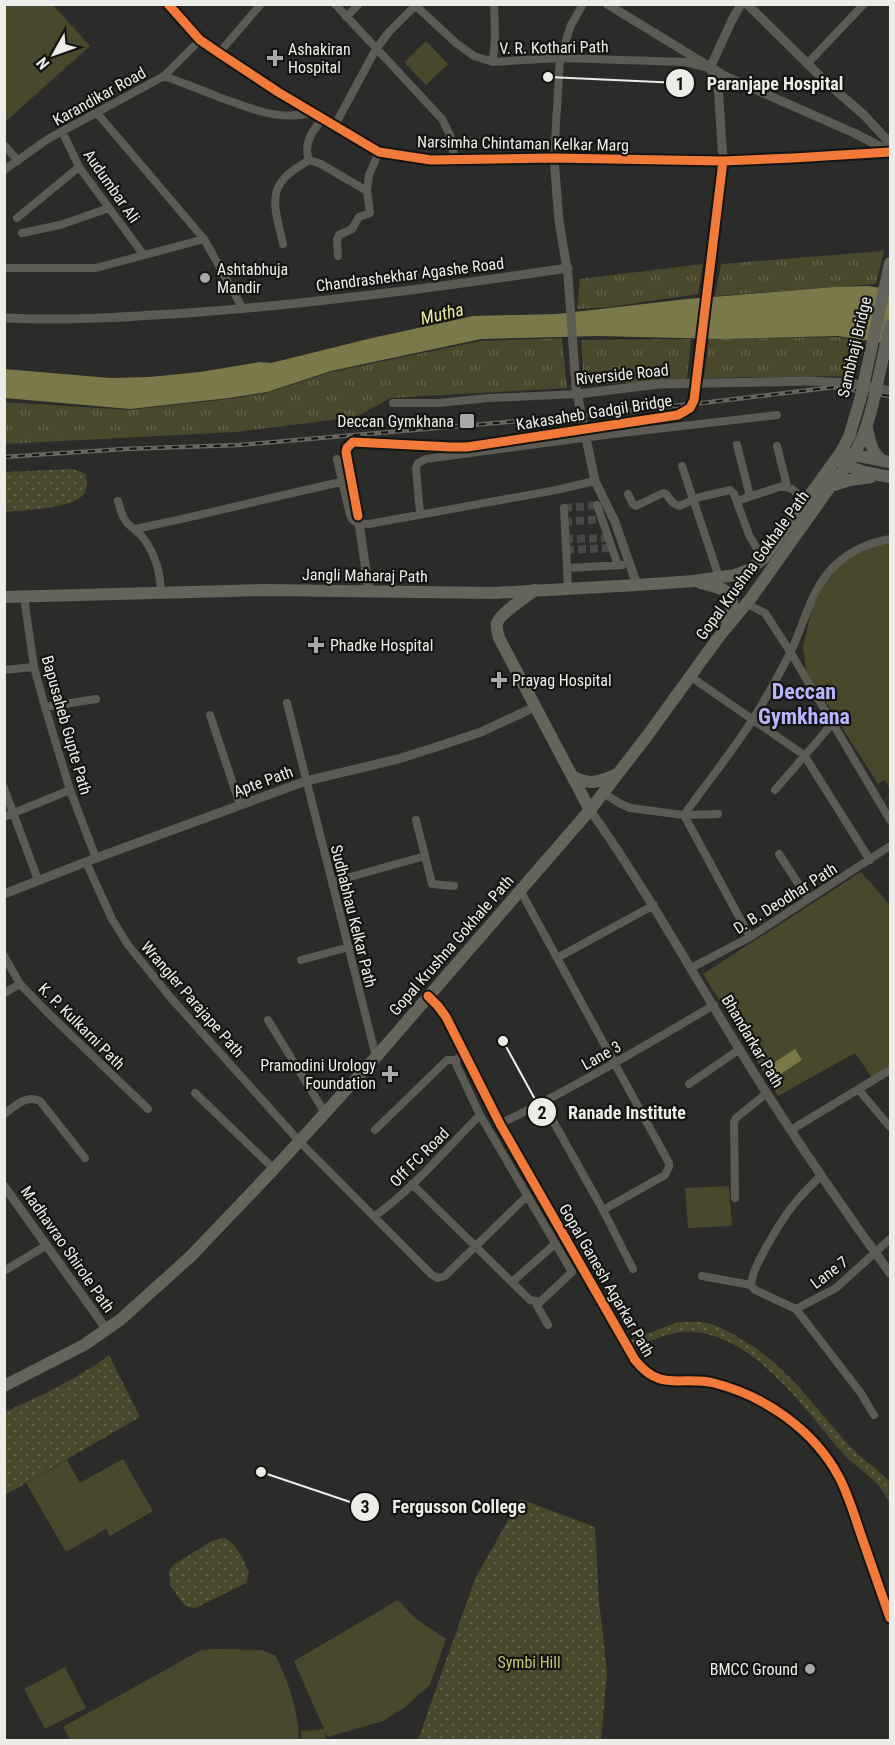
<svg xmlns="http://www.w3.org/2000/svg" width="895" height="1745" viewBox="0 0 895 1745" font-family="'Roboto Condensed',sans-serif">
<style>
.grass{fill:url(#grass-tufts)}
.park{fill:url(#park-dots)}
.pitch{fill:#49482d}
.water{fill:#7b784a}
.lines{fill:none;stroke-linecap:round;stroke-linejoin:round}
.minor-tunnel{stroke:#484846;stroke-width:8;stroke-dasharray:8 4;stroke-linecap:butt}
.minor{stroke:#5b5b54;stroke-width:8}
.tertiary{stroke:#5b5b54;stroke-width:9}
.primary{stroke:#64645b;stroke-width:12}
.rail-casing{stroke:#666661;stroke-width:4.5}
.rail{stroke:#141412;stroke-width:2;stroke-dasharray:7;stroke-linecap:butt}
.tertiary-bridge{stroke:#5b5b54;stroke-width:9}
.primary-bridge{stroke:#64645b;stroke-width:12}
.cycleway-casing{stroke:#141412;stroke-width:13}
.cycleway{stroke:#f17a3a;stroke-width:9}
.poi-dot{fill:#a8a8a6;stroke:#141412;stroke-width:2}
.labels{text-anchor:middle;stroke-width:4.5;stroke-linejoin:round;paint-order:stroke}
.street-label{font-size:16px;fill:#ecece9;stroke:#141412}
.poi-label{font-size:16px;fill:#ecece9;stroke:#141412;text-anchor:start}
.park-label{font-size:16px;fill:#c7c274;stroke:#141412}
.water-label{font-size:18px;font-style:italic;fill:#ede899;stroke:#141412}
.district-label{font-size:22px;font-weight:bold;fill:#b7b5fc;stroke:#141412}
.leader{fill:none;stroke:#ecece9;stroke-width:2}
.callout-dot{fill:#ecece9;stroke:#141412;stroke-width:2}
.mark-label{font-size:18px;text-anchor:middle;font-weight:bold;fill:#111}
.callout-label{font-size:18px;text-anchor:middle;font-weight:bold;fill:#ecece9;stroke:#141412;stroke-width:4.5;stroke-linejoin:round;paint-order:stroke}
</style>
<defs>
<pattern id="grass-tufts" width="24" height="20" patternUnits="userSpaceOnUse" patternTransform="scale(1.5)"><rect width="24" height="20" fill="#49482d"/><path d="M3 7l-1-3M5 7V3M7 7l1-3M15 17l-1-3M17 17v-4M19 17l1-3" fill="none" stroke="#63634b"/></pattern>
<pattern id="park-dots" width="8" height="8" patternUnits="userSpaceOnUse" patternTransform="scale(1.5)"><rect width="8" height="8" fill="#49482d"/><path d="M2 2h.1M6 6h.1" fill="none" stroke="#63634b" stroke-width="1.8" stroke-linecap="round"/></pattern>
</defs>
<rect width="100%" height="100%" fill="#2b2b29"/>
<path class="grass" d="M 884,251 L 876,284 L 715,296 L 721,264 Z
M 703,264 L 698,294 L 609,307 L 577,309 L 580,279 Z
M 838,337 L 864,340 L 855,379 L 839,376 L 704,378 L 709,339 Z
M 562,338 L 567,388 L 390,398 L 356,417 L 235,432 L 5,444 L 5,402 L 129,410 L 229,399 L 266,393 L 331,372 L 481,341 Z
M 691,339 L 687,380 L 584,385 L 581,340 Z"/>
<path class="park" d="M 73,469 L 86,474 C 87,482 88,491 82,496 C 69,509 23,510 5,512 L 5,472 Z
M 679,1322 C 688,1322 698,1321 707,1323 C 717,1325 727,1331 736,1336 C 785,1362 813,1406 849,1445 C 861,1459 877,1468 890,1482 L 890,1505 C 878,1475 858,1472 839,1449 C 802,1405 748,1328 683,1332 C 667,1333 650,1341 635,1347 L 630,1340 Z
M 109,1355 L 140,1417 L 5,1495 L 5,1412 C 40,1396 78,1379 109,1355 Z
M 520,1499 L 595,1527 L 599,1601 L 607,1672 L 601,1740 L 418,1740 L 475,1579 Z
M 223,1538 C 237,1542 243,1560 249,1572 L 246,1583 L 195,1608 L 189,1607 L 184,1605 L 170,1585 L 169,1572 L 173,1565 L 212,1541 Z"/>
<path class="pitch" d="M 5,4 L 53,5 L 90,46 L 5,122 Z
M 426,41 L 448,64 L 426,85 L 404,62 Z
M 890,541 L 890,789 L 885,780 L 878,784 L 806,671 L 803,647 L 812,607 L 829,575 L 857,551 Z
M 861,872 L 890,905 L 890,1067 L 872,1078 L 855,1053 L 778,1096 L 703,974 Z
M 729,1186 L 732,1226 L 688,1228 L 685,1188 Z
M 123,1459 L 153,1511 L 110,1536 L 106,1529 L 66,1552 L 26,1483 L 67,1460 L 80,1483 Z
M 398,1600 L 416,1619 L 446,1639 L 430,1685 L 404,1708 L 383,1721 L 328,1737 L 325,1732 L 326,1740 L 302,1740 L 301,1731 L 324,1729 L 294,1661 Z
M 215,1649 L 262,1650 L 276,1656 C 289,1683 298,1711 299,1740 L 70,1740 L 63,1727 L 201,1650 Z
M 65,1667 L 86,1708 L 45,1729 L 24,1689 Z"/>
<path class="water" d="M 868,286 L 890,289 L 890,344 L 838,336 L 722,339 L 598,336 L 481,339 L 331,371 L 267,392 L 229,398 L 130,409 L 5,398 L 4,369 L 110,378 L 149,377 L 200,372 L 260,362 L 271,363 L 372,338 L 473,316 L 557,314 L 687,299 L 834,287 Z
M 795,1049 L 802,1060 L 773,1079 L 766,1068 Z"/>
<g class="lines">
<path class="minor-tunnel" d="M 564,508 L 597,505
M 564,522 L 603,519
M 565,539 L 609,538
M 566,550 L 612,548"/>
<path class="minor" d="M 335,4 L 442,119 L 450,135 L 455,160
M 416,6 L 456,43 L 474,56 L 493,62 L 560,58 L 685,62 L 709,68
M 346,17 L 359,4
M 219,53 L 261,4
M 493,62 L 495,35 L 494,4
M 807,64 L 864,4
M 164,76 C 183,83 202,90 221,98 C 253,109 277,121 312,113
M 97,113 L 204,239 L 243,309
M 335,125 L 376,49 L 389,32 L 417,4
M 62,131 L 79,167 L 143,254
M 4,145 L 18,161
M 554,158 L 560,58 L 571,25 L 583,4
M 309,160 C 303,144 312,130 323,119
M 4,170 L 48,139 L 164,76 L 200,40
M 17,218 L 79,167
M 22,233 L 60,225 L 109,208
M 283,244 C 280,227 269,200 280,184 C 286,173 299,167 309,160 L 321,164 L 367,191
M 338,256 L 337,240 L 339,235 L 352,229 L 359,217 L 370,213 L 367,191 L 369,175 L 379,152
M 4,268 L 96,268 L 204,239
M 393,403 L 438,403 L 489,398 L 578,394
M 737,445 L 750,496
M 777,446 L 787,486
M 337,459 L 350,515 C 354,524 359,524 369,524 L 556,490 L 595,481
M 682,466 L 719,577
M 628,494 L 633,504 L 636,506 L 663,493 L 666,494 L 673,503 L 679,506 L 700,497 L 730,490 L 734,494 L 749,535 L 763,559
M 118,501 C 120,508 122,517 127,523 C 132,528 139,532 144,539 C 156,556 160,572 161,592
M 737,501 L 782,486 L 792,489 L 806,501
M 597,505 L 618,565
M 564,508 L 568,588
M 420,514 L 416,468 L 418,463 L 426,459 L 613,434 L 777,415
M 135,529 C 204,515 272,497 341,482
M 567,568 L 622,565
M 24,597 L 34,667 L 45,707 L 70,790 L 96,858
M 747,604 L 765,613 L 791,653 L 890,820
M 4,670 L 34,667
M 691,677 L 804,755 L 870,860
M 287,703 L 376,1057
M 45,707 L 96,699
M 210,715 L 240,805
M 4,788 L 38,880
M 775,790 L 832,724
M 603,793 L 621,804 L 630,808 L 684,815 L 718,814
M 684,815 C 707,783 732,752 753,719 C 766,698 778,677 789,655 C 803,629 808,597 828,573 C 844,554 866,543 890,539
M 684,815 L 750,937
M 4,817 L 70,790
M 416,820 L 432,884 L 454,886
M 779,854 L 808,899
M 86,862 L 112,919 L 128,945 L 171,998 L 299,1141 L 432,1275 L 438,1278 L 445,1276 L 527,1196
M 332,882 L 425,856
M 520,890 L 669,1163 L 669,1167 L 665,1175 L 603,1210
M 4,956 L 20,984 L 47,1012 L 148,1109
M 557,958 L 654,905
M 301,960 L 349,947
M 691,968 L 750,937 L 890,846
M 4,993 L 20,984
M 268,1020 L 325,1113
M 689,1084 L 740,1049
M 858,1089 L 890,1127
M 195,1093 L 274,1169
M 543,1103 L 603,1210 L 633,1269
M 4,1114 C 16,1106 26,1094 40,1101 L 85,1158
M 500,1124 C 573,1088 643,1047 714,1005
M 375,1130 L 447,1060 L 456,1060
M 791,1130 L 890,1070
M 412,1184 L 530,1300 L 540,1302 L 572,1272 L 480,1115 L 456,1064 C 456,1058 459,1057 465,1054
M 735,1198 L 734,1123 L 736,1118 L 767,1093
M 375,1216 C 414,1188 446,1149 480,1115
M 4,1271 L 47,1245
M 702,1276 L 751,1285 L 755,1290 L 796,1309 L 860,1392 L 874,1415
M 512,1282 L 555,1244
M 751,1285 C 751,1268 784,1216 795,1203 C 803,1193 813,1184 821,1175
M 535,1302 L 548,1325
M 796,1309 L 836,1288 L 890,1239"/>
<path class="tertiary" d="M 168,4 L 200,40 L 219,53 L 278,92 L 379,152 L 431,160 L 554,158 L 723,161 L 793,158 L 889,151
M 607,4 L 725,76 L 854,133 L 889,151
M 747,4 L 825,81 L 864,115 L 890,143
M 710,68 L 718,84 L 723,161 L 720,184
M 710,68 L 732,20 L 741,4
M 554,158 L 559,221 L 568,275 L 576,388 L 586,438 L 595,481 L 615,522 L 637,585
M 4,318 C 65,321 126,317 187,313 C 315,304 441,287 568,268
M 578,394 L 659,384 L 809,381 L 850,383 L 890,391
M 358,516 L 369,591
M 590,810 C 656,903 709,1004 771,1100 C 809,1159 849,1217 890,1273
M 4,894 L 96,858 L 306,781 L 398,759 L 436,747 L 481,732 L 535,707
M 428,996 L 438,1006 L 446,1017 L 500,1124 L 635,1360 C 661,1393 681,1375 714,1383 C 765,1396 814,1430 839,1477 C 848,1494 854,1514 860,1532 C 870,1561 880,1590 890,1618
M 4,1186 L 107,1330"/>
<path class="primary" d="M 867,428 C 870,441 871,453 883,461
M 848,454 L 890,462
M 843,464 L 864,472 L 890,477
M 831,486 L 850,480 L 871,477
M 701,583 C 726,589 741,592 727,621
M 535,590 C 525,598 501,612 497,623 C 496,628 498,633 499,638 L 590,810
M 4,597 L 264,590 L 494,593 L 637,585 L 694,581 L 735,575 L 749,570 L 765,557 L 841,452 L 849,437 L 860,400
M 572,776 C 590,786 599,782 617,774
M 4,1386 L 84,1345 L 120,1320 L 191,1256 L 274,1169 L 376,1057 L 590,810 L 647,736 L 718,638 L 751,598 L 835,480 C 857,456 865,435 873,403"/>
<g class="rail-casing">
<path id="rail" d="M 4,457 L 124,449 L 239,445 L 320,438 L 579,416 L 711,402 L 835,387 L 890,396"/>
</g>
<use href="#rail" class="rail"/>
<path class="tertiary-bridge" d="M 358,516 L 346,452 L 347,448 L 353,442 L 451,447 L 467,447 L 678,415 L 690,408 L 694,400 L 720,184"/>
<path class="primary-bridge" d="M 860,400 L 890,263
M 873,403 L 890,325"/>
<g class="cycleway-casing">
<path id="cycleway" d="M 168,4 L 200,40 L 219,53 L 278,92 L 379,152 L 431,160 L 554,158 L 723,161 L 793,158 L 890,152
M 358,516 L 346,452 L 347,448 L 353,442 L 451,447 L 467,447 L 678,415 L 690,408 L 694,400 L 723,161
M 428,996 L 438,1006 L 446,1017 L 500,1124 L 635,1360 C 661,1393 681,1375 714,1383 C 765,1396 814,1430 839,1477 C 848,1494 854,1514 860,1532 C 870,1561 880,1590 890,1618"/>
</g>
<use href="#cycleway" class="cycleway"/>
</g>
<g class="poi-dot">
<path d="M272 49h6v6h6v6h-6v6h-6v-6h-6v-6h6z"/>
<circle cx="205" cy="278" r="6"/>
<rect x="459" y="413" width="16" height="16" rx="3"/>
<path d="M313 636h6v6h6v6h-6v6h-6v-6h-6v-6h6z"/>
<path d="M496 671h6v6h6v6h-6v6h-6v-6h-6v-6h6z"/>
<path d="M387 1065h6v6h6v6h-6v6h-6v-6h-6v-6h6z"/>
<circle cx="810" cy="1669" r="6"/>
</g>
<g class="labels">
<g class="street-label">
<text transform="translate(554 47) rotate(-1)" y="6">V. R. Kothari Path</text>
<text transform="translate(99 96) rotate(-29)" y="6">Karandikar Road</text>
<text transform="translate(523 143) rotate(1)" y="6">Narsimha Chintaman Kelkar Marg</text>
<text transform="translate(112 186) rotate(55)" y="6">Audumbar Ali</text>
<text transform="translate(410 274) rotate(-7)" y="6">Chandrashekhar Agashe Road</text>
<text transform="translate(854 347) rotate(-77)" y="6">Sambhaji Bridge</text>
<text transform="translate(622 374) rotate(-6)" y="6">Riverside Road</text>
<text transform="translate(594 412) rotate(-9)" y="6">Kakasaheb Gadgil Bridge</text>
<text transform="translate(752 565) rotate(-54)" y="6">Gopal Krushna Gokhale Path</text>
<text transform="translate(365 575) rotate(1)" y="6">Jangli Maharaj Path</text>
<text transform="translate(67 725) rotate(74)" y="6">Bapusaheb Gupte Path</text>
<text transform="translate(263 781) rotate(-20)" y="6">Apte Path</text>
<text transform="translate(785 898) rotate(-32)" y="6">D. B. Deodhar Path</text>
<text transform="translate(354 916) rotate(76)" y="6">Sudhabhau Kelkar Path</text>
<text transform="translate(451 945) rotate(-49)" y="6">Gopal Krushna Gokhale Path</text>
<text transform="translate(193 999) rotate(49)" y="6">Wrangler Parajape Path</text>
<text transform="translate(82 1026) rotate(45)" y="6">K. P. Kulkarni Path</text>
<text transform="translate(753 1041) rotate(59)" y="6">Bhandarkar Path</text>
<text transform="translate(601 1055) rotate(-29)" y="6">Lane 3</text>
<text transform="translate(419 1157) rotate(-45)" y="6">Off FC Road</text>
<text transform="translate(68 1249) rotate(55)" y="6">Madhavrao Shirole Path</text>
<text transform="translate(829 1272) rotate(-37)" y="6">Lane 7</text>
<text transform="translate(607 1280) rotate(60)" y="6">Gopal Ganesh Agarkar Path</text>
</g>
<g class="poi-label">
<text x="288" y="55">Ashakiran<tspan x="288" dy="18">Hospital</tspan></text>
<text x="217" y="275">Ashtabhuja<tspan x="217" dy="18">Mandir</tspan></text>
<text x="454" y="427" text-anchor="end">Deccan Gymkhana</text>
<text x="330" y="651">Phadke Hospital</text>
<text x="512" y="686">Prayag Hospital</text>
<text x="376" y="1071" text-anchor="end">Pramodini Urology<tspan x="376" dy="18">Foundation</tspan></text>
<text x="798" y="1675" text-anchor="end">BMCC Ground</text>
</g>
<g class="park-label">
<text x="529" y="1668">Symbi Hill</text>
</g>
<g class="water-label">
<text transform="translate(442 314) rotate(-13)" y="6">Mutha</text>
</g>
<g class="district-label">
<text x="804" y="699">Deccan<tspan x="804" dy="25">Gymkhana</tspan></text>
</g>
</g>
<path class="leader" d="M548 77L680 83M503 1041L542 1112M261 1472L365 1507"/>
<g class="callout-dot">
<circle cx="548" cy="77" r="6"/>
<circle cx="503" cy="1041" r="6"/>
<circle cx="261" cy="1472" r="6"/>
<circle cx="680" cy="83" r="15"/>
<circle cx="542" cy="1112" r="15"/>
<circle cx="365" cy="1507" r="15"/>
</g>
<g class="mark-label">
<text x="680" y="90">1</text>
<text x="542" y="1119">2</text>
<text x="365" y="1513">3</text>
</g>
<g class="callout-label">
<text x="775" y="90">Paranjape Hospital</text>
<text x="627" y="1119">Ranade Institute</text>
<text x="459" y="1513">Fergusson College</text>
</g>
<rect width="895" height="1745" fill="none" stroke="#ecece9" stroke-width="12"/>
<g transform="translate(54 54) rotate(230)" stroke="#141412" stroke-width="4.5" paint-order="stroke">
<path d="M0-4.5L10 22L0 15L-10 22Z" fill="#ecece9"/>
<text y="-9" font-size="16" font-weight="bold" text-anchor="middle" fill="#ecece9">N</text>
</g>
</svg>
